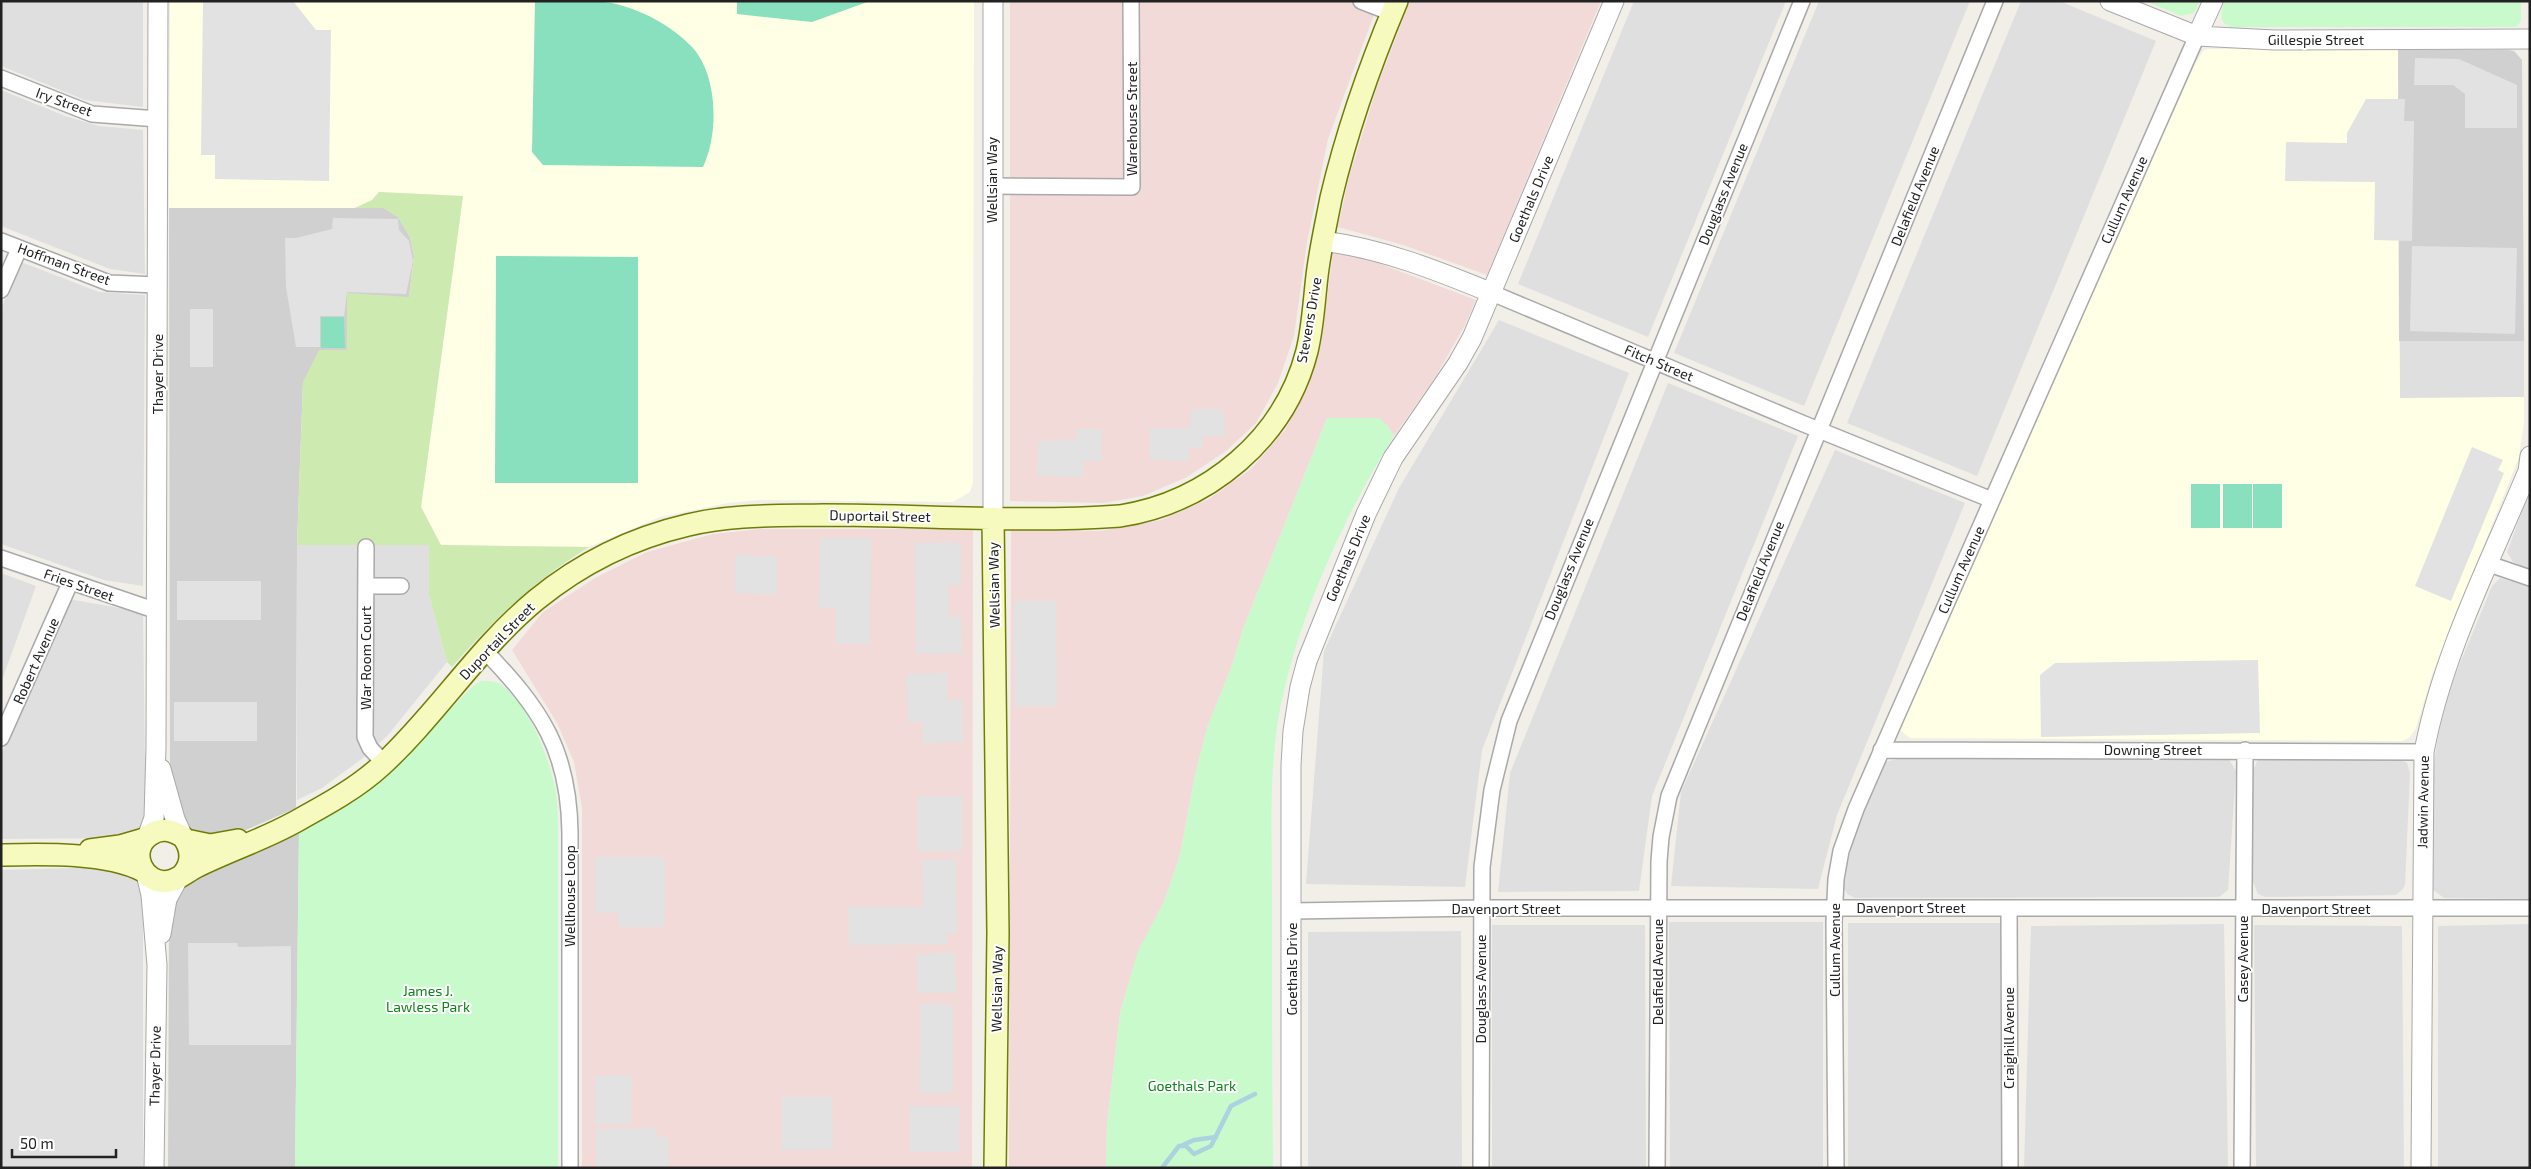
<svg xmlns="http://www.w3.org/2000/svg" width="2531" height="1169" viewBox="0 0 2531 1169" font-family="'Exo 2',sans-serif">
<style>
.residential{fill:#e0dfdf}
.commercial{fill:#f2dad9}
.education{fill:#ffffe5}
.religious{fill:#d0d0d0}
.grass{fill:#cdebb0}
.park{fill:#c8facc}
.pitch{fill:#88e0be}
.parking{fill:#e2e2e2}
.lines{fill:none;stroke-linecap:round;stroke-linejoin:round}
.stream{stroke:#aad3df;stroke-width:4.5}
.minor-casing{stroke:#a9a9a9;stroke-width:18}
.tertiary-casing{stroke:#a9a9a9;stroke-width:21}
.secondary-casing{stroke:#707d05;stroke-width:24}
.minor{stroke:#fff;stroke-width:15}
.tertiary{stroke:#fff;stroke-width:19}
.secondary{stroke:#f7fabf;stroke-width:21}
.labels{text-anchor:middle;stroke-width:4;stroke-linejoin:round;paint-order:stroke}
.street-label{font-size:14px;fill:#222;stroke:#fff}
.park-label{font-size:14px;fill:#0c8416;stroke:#fff}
</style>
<rect width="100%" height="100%" fill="#f2efe9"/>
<path class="residential" d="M 1,1 L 143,1 L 143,107 L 85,100 L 1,66 Z
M 1634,1 L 1786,1 L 1648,337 L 1518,284 Z
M 1819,1 L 1970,1 L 1804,406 L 1674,353 Z
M 2021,1 L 2059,1 L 2156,41 L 1977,476 L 1847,423 Z
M 1,90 L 65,116 L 99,126 L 143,130 L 145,274 L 110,269 L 1,226 Z
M 21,262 L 99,292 L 145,295 L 143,586 L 104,580 L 1,544 L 1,309 Z
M 1499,320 L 1629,373 L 1482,750 L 1465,887 L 1306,884 L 1324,651 L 1399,488 Z
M 2399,341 L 2524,341 L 2524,397 L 2400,399 Z
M 1668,383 L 1798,436 L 1652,796 L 1639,891 L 1498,892 L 1510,773 Z
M 1835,450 L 1965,503 L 1837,815 L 1818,889 L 1671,886 L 1681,792 Z
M 2530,490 L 2530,571 L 2513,562 L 2507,552 Z
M 297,545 L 429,545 L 429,595 L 447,662 L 388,735 L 363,758 L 322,788 L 297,800 Z
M 1,573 L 36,586 L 1,683 Z
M 2500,578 L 2530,587 L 2530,899 L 2444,898 L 2433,890 L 2432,884 L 2432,781 L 2438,735 L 2451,685 L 2492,586 Z
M 68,599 L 143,612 L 145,765 L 150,778 L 150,796 L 141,831 L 127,838 L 1,839 L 1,754 Z
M 1901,758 L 2225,758 L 2230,761 L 2236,771 L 2228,890 L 2219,897 L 1855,898 L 1847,894 L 1844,888 L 1847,867 L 1856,828 L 1882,766 L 1885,762 Z
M 2264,758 L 2396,758 L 2407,763 L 2410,773 L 2405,885 L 2403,889 L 2396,895 L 2265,897 L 2258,894 L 2253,882 L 2253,771 L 2257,761 Z
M 84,863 L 119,865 L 143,882 L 143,1168 L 1,1168 L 1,870 L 74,868 Z
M 1669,922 L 1823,922 L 1823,1168 L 1670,1168 Z
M 1848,923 L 2002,923 L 2002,1168 L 1848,1168 Z
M 2224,924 L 2228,1168 L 2024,1168 L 2031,926 Z
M 2530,924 L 2530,1168 L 2438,1168 L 2438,926 Z
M 1645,925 L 1646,1168 L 1492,1168 L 1492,925 Z
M 2254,925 L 2402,926 L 2404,1168 L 2256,1168 Z
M 1461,931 L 1462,1168 L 1308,1168 L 1308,932 Z"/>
<path class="commercial" d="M 1010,1 L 1379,1 L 1328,139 L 1307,242 L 1294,336 L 1278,383 L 1256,423 L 1226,451 L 1187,477 L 1143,496 L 1103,503 L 1010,501 Z
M 1410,1 L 1601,1 L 1487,275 L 1403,245 L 1338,227 L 1349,177 L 1378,84 Z
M 1333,252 L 1357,255 L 1476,300 L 1465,325 L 1436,376 L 1394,436 L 1387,425 L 1327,418 L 1243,629 L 1231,668 L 1208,725 L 1195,775 L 1180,855 L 1164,902 L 1138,952 L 1120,1013 L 1107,1124 L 1106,1168 L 1009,1168 L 1011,529 L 1100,531 L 1161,520 L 1209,499 L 1251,469 L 1285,430 L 1306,392 L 1321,344 Z
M 761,529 L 973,529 L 972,1168 L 582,1168 L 582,808 L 574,762 L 557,723 L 512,650 L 543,612 L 595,578 L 647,552 L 713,534 Z"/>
<path class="education" d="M 170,1 L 974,1 L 973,482 L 970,492 L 953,502 L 759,500 L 728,503 L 660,517 L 589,547 L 441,545 L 421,507 L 463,196 L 379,192 L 372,200 L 355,208 L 169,208 Z
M 2208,49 L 2398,50 L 2400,398 L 2524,397 L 2524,423 L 2519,457 L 2432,675 L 2416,728 L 2409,738 L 2402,741 L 1910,738 L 1900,730 L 1901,723 L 2140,184 L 2195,64 L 2203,51 Z"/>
<path class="religious" d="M 2398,50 L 2508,50 L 2514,51 L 2522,60 L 2524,341 L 2399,341 Z
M 169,208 L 384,208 L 398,217 L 410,237 L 414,256 L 409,297 L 347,350 L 303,382 L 297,545 L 296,808 L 232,836 L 208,841 L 188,830 L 170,780 Z
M 299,831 L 295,1168 L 168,1168 L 169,920 L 180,885 Z"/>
<path class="grass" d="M 379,192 L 463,196 L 421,507 L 441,545 L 589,547 C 535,580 493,620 452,667 L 447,662 L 429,595 L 429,545 L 297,545 L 303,382 L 319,350 L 347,350 L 347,293 L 409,297 L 414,256 L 410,237 L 398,217 L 384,208 L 355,208 L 372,200 Z"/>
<path class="park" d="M 2146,1 L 2200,1 L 2194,13 L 2181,16 Z
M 2225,1 L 2521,1 L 2521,21 L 2516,27 L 2232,27 C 2218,23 2220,12 2225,1 Z
M 1327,418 L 1379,418 L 1387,425 L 1394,436 C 1342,518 1292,630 1277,727 C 1269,783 1272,841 1272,898 C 1272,988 1272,1078 1273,1168 L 1106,1168 L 1107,1124 L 1120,1013 L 1138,951 L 1164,902 L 1180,855 L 1195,775 L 1208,725 L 1231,668 L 1243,629 Z
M 481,681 C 488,681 497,681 503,686 C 530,708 548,755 555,788 C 558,803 558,819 558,834 L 558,1168 L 295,1168 L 299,831 L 339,811 L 376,784 L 472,687 Z"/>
<path class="pitch" d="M 535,1 C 559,1 588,0 612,3 C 640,9 671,25 692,47 C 718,75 719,134 703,167 L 543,165 L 532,152 Z
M 737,1 L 870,1 L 812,22 L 737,14 Z
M 496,256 L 638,257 L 638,483 L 495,483 Z
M 321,317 L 344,317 L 345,348 L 321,348 Z
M 2191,484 L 2220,484 L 2220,528 L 2191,528 Z
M 2223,484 L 2252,484 L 2252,528 L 2223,528 Z
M 2253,484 L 2282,484 L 2282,528 L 2253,528 Z"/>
<path class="parking" d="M 203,1 L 293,1 L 316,30 L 331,30 L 329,181 L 215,179 L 215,155 L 201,155 Z
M 2415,58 L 2459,59 L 2517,85 L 2517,128 L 2465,128 L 2465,94 L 2453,85 L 2414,85 Z
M 2366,99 L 2405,99 L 2404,121 L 2414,121 L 2412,241 L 2374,240 L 2375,182 L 2285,181 L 2286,142 L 2347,143 L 2347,133 Z
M 333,218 L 398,219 L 399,230 L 409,241 L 413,261 L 406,294 L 347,292 L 344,316 L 320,316 L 320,347 L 296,347 L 286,287 L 285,238 L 296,238 L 332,229 Z
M 2412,246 L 2517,248 L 2515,334 L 2410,331 Z
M 190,309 L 213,309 L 213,367 L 190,367 Z
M 1191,409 L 1223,409 L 1226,436 L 1203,436 L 1202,448 L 1189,448 L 1189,461 L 1150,460 L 1150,428 L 1190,428 Z
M 1077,429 L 1102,429 L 1102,461 L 1083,461 L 1083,477 L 1039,476 L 1037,472 L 1038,446 L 1040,441 L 1077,439 Z
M 2472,447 L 2503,460 L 2498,470 L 2504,473 L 2451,601 L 2415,586 Z
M 820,538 L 871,538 L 870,644 L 836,644 L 836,608 L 819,608 Z
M 956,542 L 961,547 L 961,585 L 948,586 L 949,617 L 961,617 L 962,653 L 916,654 L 915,543 Z
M 735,555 L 777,556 L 777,594 L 735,593 Z
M 177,581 L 261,581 L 261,620 L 177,620 Z
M 1014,601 L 1056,601 L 1057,706 L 1015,706 Z
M 2258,660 L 2260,733 L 2041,737 L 2040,675 L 2055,663 Z
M 947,673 L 948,700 L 962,699 L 963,742 L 922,743 L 922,722 L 908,722 L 906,674 Z
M 174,702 L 257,702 L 257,741 L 174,741 Z
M 918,796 L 962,796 L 962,851 L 918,851 Z
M 595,857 L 665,857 L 665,927 L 618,927 L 618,913 L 595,913 Z
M 922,860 L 956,860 L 957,933 L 947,933 L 947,944 L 849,945 L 849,907 L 923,907 Z
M 188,943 L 237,943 L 238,947 L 291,946 L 291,1045 L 189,1045 Z
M 955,953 L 956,992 L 918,993 L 917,954 Z
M 920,1004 L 953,1005 L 953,1093 L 919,1093 Z
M 631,1075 L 631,1124 L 595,1125 L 595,1076 Z
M 782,1097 L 832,1097 L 833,1149 L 782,1150 Z
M 910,1106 L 960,1106 L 959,1152 L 910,1152 Z
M 657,1128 L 657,1137 L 668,1137 L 669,1168 L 596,1168 L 596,1129 Z"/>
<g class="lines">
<path class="stream" d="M 1183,1145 L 1194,1140 L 1216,1137
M 1162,1168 L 1179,1146 L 1186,1146 L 1194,1154 L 1211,1146 L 1231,1106 L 1255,1094"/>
<g class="minor-casing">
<path id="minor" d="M 1361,1 L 1392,13
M 1,78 L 92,114 L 158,119
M 992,186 L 1132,187 L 1131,1
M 1,241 L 109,283 L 157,285
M 1,290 L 19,249
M 1492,293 L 1804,424 L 1992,500
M 366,547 L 365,737 L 370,748 L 384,763
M 1,558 L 157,611
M 2489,564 L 2530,578
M 366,586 L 401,586
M 485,651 C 541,709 569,750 570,833 L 570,1168
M 1,738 L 70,583
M 1881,750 L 2424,752
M 2009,908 L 2010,1168
M 1292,911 L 1480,908 L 2530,908
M 1481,1168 L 1482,867 L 1492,790 L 1509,721 L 1802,1
M 1657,1168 L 1659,861 L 1661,837 L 1669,796 L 1995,1
M 1836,1168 L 1834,922 L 1836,879 L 1841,851 L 1856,809 L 1891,729 L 2197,36
M 2242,1168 L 2245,750"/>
</g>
<g class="tertiary-casing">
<path id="tertiary" d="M 993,1 L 993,518
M 2110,1 L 2197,36 L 2274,40 L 2530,39
M 2197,36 L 2213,1
M 1323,241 C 1383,249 1436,270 1492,293
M 161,769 L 175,819 L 183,837
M 147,837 L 154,818 L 156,747 L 158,1
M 146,874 L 151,895 L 157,965 L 154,1168
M 161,934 L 167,899 L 179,877
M 1291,1168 L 1291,765 L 1293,731 L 1300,687 L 1307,661 L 1366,514 L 1393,458 L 1458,363 L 1472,338 L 1614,1
M 2421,1168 L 2424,752 C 2442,655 2490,562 2528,471 L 2530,456"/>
</g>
<g class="secondary-casing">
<path id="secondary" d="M 993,518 L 998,933 L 995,1168
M 186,840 L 210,845 L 238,840
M 90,850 L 120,846 L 144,839
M 1,855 C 42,854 107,852 143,871
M 183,874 C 193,862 192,849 183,837 C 172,830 161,827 150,835 C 127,850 143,887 170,881 C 179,879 188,871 196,867 C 228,851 262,840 293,823 C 324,806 356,789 382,765 C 437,714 478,648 536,600 C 580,564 632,538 688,525 C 733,514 779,516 824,515 C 923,515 1022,523 1120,516 C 1209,502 1285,438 1307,351 C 1313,326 1314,301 1317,276 C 1320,250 1326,224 1331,198 C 1347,130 1370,65 1397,1"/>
</g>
<use href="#minor" class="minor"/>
<use href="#tertiary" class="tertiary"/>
<use href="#secondary" class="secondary"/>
</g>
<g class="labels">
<g class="street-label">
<text x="2316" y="45">Gillespie Street</text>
<text transform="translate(64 102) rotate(20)" y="5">Iry Street</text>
<text transform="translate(1132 119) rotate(-90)" y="5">Warehouse Street</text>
<text transform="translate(992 180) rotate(-90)" y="5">Wellsian Way</text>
<text transform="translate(1723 194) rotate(-68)" y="5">Douglass Avenue</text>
<text transform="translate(1915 196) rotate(-68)" y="5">Delafield Avenue</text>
<text transform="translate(1531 199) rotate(-67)" y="5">Goethals Drive</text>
<text transform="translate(2124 200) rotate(-66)" y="5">Cullum Avenue</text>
<text transform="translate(64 264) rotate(20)" y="5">Hoffman Street</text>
<text transform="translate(1309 320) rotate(-80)" y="5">Stevens Drive</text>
<text transform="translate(1659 363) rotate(23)" y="5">Fitch Street</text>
<text transform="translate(158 374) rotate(-90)" y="5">Thayer Drive</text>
<text transform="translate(880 516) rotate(1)" y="5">Duportail Street</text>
<text transform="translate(1348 558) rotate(-67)" y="5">Goethals Drive</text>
<text transform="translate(1569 569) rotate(-68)" y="5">Douglass Avenue</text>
<text transform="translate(1961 570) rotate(-66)" y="5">Cullum Avenue</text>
<text transform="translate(1760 571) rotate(-68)" y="5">Delafield Avenue</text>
<text transform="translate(79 585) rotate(19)" y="5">Fries Street</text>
<text transform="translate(994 585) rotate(-91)" y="5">Wellsian Way</text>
<text transform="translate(497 641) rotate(-46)" y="5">Duportail Street</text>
<text transform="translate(366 658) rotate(-90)" y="5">War Room Court</text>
<text transform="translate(36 661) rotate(-66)" y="5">Robert Avenue</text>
<text x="2153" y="755">Downing Street</text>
<text transform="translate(2423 802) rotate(-89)" y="5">Jadwin Avenue</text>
<text transform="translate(570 896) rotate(-90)" y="5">Wellhouse Loop</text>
<text x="1911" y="913">Davenport Street</text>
<text x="1506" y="914">Davenport Street</text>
<text x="2316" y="914">Davenport Street</text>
<text transform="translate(1835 950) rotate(-90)" y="5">Cullum Avenue</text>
<text transform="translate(2243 959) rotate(-90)" y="5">Casey Avenue</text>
<text transform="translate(1292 969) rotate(-90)" y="5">Goethals Drive</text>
<text transform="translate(1658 972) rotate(-90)" y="5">Delafield Avenue</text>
<text transform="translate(997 989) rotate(-89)" y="5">Wellsian Way</text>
<text transform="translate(1481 989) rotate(-90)" y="5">Douglass Avenue</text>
<text transform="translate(2009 1038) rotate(-90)" y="5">Craighill Avenue</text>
<text transform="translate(155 1066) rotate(-89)" y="5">Thayer Drive</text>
</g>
<g class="park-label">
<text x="428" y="996">James J.<tspan x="428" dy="16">Lawless Park</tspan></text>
<text x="1192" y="1091">Goethals Park</text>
</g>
</g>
<rect width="2531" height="1169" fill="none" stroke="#222222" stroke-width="5"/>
<path d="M12 1149v8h104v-8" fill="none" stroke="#222222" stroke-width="2.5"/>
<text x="20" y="1149" font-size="15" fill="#222222" stroke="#ffffff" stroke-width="4" paint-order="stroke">50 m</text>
</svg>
